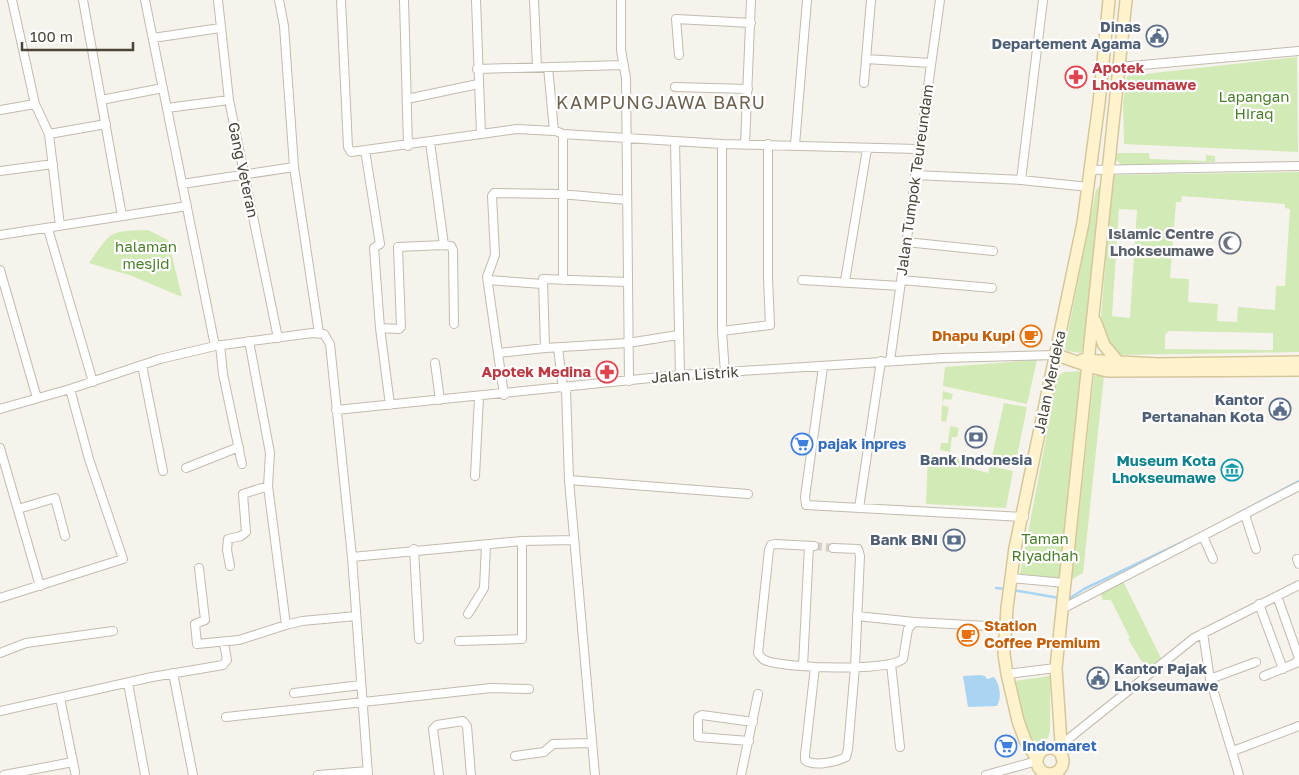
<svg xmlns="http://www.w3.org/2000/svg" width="1299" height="775" viewBox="0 0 1299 775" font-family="'Golos Text',sans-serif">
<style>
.green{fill:#d2eab5;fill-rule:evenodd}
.water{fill:#a9d4f2}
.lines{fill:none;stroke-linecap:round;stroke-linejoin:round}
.stream{stroke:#a9d4f2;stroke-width:2.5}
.street-tunnel{stroke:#d4d0c8;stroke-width:8;stroke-dasharray:8 4;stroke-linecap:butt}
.street-casing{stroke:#c2bbae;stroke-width:10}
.secondary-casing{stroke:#d6c79b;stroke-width:14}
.street{stroke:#fff;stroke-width:8}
.secondary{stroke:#fff3cd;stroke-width:11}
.labels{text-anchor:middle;stroke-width:4.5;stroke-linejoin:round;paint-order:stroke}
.service-label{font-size:15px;font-weight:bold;fill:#4e5e75;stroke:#fff;text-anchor:end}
.health-label{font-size:15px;font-weight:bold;fill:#be3a42;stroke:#fff;text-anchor:start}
.park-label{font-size:15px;fill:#4a7f2a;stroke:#fff}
.street-label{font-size:15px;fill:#4b4439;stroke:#fff}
.worship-label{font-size:15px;font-weight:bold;fill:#5b616d;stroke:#fff;text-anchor:end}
.food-label{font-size:15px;font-weight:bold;fill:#c56008;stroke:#fff;text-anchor:end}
.shop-label{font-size:15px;font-weight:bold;fill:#366cbe;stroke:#fff;text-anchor:start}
.culture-label{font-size:15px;font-weight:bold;fill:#0d838f;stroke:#fff;text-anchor:end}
.quarter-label{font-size:18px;letter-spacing:1px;fill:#6e6250;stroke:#fff}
</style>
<rect width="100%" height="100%" fill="#f6f3ec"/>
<path class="green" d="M 1297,57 L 1298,152 L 1124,144 L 1123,102 L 1127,76 Z
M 1117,153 L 1149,153 L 1150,159 L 1206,161 L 1206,155 L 1215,156 L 1215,162 L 1122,165 L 1116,160 Z
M 1299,172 L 1299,352 L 1117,355 C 1107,344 1102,332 1101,317 L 1113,175 ZM 1182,196 L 1285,204 L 1285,208 L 1290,209 L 1285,286 L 1276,286 L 1275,310 L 1238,307 L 1237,322 L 1217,321 L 1218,304 L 1188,302 L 1189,279 L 1170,278 L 1176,202 L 1181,202 ZM 1119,209 L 1137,210 L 1130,318 L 1112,316 ZM 1169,331 L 1273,333 L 1273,350 L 1165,349 L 1165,335 Z
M 1100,186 L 1083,349 L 1081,353 L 1067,351 L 1065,348 L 1096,190 Z
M 148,230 L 168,240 L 182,297 L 132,276 L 89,263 C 112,231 108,231 148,230 Z
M 1037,360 L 1027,404 L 943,386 L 945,367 Z
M 1087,371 L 1060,578 L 1020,574 L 1058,376 L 1064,372 Z
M 1094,376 L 1104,376 L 1083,573 L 1072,579 Z
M 943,391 L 953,394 L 951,400 L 944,399 L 942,405 L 949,407 L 946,422 L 941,421 Z
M 1004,403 L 1027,407 L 1015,466 L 991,461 Z
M 950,426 L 959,428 L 957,437 L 952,437 L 950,452 L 940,450 L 941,443 L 948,443 Z
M 928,454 L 968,461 L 966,467 L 988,473 L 990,466 L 1013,471 L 1006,508 L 926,504 Z
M 1123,581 L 1161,658 L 1147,670 L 1128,639 L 1130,638 L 1111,600 L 1103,600 L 1100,593 Z
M 1050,676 L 1050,731 L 1048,738 L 1039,743 C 1021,735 1019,703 1014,686 L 1015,681 Z"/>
<path class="water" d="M 980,675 L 985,676 L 987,679 L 994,677 C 1000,685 1002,697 997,706 L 968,707 L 963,676 Z"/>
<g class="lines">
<path class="stream" d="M 1239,513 L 1299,481
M 996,588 L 1005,589
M 1013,590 L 1059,598
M 1067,600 L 1084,589 L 1189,539"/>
<path class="street-tunnel" d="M 814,546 L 833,548"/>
<g class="street-casing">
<path id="street" d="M 12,0 L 35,104 L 49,134 L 60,226
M 83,0 L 122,216
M 145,0 L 215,346
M 218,0 L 229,100 L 278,338
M 279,0 L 284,26 L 294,167 L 319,333
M 341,0 L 348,147 L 351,152 L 517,129 L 554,131 L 548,67
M 404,0 L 408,146
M 476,0 L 481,134
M 534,0 L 537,67
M 621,0 L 621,50 L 626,78 L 629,381
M 153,38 L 220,28
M 679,55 L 676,19 L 751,23
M 866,59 L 931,63
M 1119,67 L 1299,51
M 477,69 L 624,65
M 864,83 L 871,0
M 675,87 L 748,89
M 407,99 L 478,84
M 101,100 L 163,88
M 167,108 L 229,100
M 0,110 L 35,104
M 558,132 L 563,134 L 563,280
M 49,134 L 106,124
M 563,134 L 722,144 L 918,149
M 430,142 L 444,245 L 451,246 L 453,250 L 454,324
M 675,142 L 680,375
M 722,144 L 722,331 L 725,373
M 745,145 L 751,0
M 795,145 L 807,0
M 365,150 L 380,244 L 374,248 L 380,328
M 1090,170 L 1299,166
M 0,171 L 53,164
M 915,175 L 1021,180 L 1043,0
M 1021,180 L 1089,187
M 182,184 L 294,167
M 48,229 L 93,382
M 0,235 L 187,206
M 906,242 L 993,251
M 0,270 L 37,398
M 488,280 L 542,284
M 802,280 L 900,286
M 901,280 L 992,288
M 845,281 L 867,149
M 628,282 L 543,279 L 545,348 L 628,343 L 678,335
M 722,331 L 770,325 L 768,278 L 768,144
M 249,341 L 270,453 L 268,486 L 286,625 L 302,621 L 356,616
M 220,345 L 223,374 L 242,464
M 558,348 L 563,388
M 498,353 L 545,348
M 890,361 L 940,0
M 435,363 L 440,400
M 142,365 L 163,471
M 823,367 L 805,497 L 806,505 L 1024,517
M 566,389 L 569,480 L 595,775
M 504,395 L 487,277 L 495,255 L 492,196 L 494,193 L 561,194 L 627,200
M 390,405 L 380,328 L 399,329 L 401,327 L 398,247 L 444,245
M 0,409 L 70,389 L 160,359 L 215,346 L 312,333 L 324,334 L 330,344 L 352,557 L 368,775
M 336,410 L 680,375 L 943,358 L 1056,355
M 0,448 L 40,586
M 186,468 L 239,447
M 475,476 L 479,397
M 569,480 L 748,494
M 859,508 L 881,361
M 18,509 L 55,498 L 65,536
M 1245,515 L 1256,549
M 1203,536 L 1213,559
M 814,546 L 775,544 L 771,545 L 769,550 L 758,653 C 761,657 762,660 767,661 C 787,668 888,672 903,659 L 908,629 L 914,622 L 1006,627
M 414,549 L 419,639
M 352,557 L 522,541 L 574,540
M 1297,559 L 1299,564
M 230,566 L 227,550 L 228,539 L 241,536 L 246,532 L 243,494 L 268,486
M 199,568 L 205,620 L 195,624 L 197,644 L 239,640 L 286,625
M 1011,578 L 1065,583
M 0,598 L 123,559 L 89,459 L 70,389
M 1259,604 L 1283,669
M 1062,609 L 1299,486
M 468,614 L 484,588 L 486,545
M 857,616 L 914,622
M 1203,633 L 1210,679 L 1239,775
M 459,641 L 522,639 L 522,541
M 0,653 L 26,643 L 113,631
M 891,664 L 900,747
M 803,666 L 809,546
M 815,667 L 805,755 L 805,760 C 814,767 836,762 846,757 L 848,749 L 855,667 L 860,556 L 858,549 L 833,548
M 173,673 L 193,775
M 1007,674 L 1056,668
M 1264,676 L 1296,663 L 1299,658 L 1277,596
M 1210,679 L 1256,662
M 128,683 L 145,775
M 294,693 L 361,685
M 60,698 L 75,772
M 0,711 L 152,677 L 223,665 L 227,660 L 224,643
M 226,717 L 491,688 L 529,689
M 749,741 L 698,737 L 698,717 L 702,715 L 753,722
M 1062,744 L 1194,638 L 1299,585
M 1233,751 L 1299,726
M 515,756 L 544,752 L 553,744 L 591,743
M 4,775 L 73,762
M 318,775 L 368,771
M 439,775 L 433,729 L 437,725 L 463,721 L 467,726 L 471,775
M 741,775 L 758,694
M 986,775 L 1037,761"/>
</g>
<g class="secondary-casing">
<path id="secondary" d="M 1095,321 L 1104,345 L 1119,363
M 1056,355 C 1074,360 1089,368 1108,371 L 1299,370
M 1082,360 L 1158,364 L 1299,362
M1037 761a13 13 0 1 1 26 0a13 13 0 1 1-26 0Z
M 1062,758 L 1056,668 L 1126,0
M 1037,759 L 1025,740 L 1018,721 L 1007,674 L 1004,654 L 1007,608 L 1015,548 L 1083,223 L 1099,103 L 1109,0"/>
</g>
<use href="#street" class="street"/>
<use href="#secondary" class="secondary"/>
</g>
<defs>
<g id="civic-ring" transform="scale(1.125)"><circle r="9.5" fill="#fff" stroke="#5c6f8a" stroke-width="1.5"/><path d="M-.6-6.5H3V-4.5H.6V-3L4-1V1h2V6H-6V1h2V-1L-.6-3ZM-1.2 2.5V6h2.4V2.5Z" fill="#5c6f8a"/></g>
<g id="pharmacy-ring" transform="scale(1.125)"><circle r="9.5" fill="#fff" stroke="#e0444e" stroke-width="1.5"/><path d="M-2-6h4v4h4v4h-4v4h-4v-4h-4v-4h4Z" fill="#e0444e"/></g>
<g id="mosque-ring" transform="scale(1.125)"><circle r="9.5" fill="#fff" stroke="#6b7280" stroke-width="1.5"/><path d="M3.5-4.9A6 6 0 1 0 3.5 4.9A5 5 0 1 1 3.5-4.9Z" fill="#6b7280"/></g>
<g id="cafe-ring" transform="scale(1.125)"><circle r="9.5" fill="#fff" stroke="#e8710a" stroke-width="1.5"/><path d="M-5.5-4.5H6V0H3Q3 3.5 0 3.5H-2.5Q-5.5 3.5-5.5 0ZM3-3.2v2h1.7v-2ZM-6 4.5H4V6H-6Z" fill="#e8710a"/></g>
<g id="bank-ring" transform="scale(1.125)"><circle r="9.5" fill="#fff" stroke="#5c6f8a" stroke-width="1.5"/><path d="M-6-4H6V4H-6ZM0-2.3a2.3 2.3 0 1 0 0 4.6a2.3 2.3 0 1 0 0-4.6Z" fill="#5c6f8a"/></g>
<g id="supermarket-ring" transform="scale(1.125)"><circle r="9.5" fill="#fff" stroke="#3f7fe0" stroke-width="1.5"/><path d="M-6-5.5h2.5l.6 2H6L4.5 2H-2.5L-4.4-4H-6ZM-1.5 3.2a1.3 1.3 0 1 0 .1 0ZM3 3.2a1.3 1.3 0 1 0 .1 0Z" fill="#3f7fe0"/></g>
<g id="museum-ring" transform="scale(1.125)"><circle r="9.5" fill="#fff" stroke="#0f9aa8" stroke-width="1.5"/><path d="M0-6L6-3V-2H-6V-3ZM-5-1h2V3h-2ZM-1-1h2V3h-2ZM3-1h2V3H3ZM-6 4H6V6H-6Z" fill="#0f9aa8"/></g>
</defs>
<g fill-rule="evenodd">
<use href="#civic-ring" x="1157" y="36"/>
<use href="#pharmacy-ring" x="1076" y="77"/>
<use href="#mosque-ring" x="1230" y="243"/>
<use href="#cafe-ring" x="1031" y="336"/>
<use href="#pharmacy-ring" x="607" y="372"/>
<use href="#civic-ring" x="1280" y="409"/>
<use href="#bank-ring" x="976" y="437"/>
<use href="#supermarket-ring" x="802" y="444"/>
<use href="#museum-ring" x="1232" y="470"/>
<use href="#bank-ring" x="954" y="540"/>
<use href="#cafe-ring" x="968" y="635"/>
<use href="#civic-ring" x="1098" y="678"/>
<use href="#supermarket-ring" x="1006" y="746"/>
</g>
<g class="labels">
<g class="service-label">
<text x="1141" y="32">Dinas<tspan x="1141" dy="17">Departement Agama</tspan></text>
<text x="1264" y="405">Kantor<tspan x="1264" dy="17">Pertanahan Kota</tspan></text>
<text x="976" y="465" text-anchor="middle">Bank Indonesia</text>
<text x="938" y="545">Bank BNI</text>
<text x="1114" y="674" text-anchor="start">Kantor Pajak<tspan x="1114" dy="17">Lhokseumawe</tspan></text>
</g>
<g class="health-label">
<text x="1092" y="73">Apotek<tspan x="1092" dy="17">Lhokseumawe</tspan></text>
<text x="591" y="377" text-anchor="end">Apotek Medina</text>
</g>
<g class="park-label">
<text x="1254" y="102">Lapangan<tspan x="1254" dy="17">Hiraq</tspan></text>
<text x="146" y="252">halaman<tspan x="146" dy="17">mesjid</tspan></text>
<text x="1045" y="544">Taman<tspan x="1045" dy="17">Riyadhah</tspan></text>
</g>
<g class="street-label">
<text transform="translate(243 170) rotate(78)" y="5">Gang Veteran</text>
<text transform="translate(915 180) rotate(-82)" y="5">Jalan Tumpok Teureundam</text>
<text transform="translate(695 375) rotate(-4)" y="5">Jalan Listrik</text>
<text transform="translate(1050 382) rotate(-78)" y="5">Jalan Merdeka</text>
</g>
<g class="worship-label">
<text x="1214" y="239">Islamic Centre<tspan x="1214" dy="17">Lhokseumawe</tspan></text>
</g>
<g class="food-label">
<text x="1015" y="341">Dhapu Kupi</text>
<text x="984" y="631" text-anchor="start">Station<tspan x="984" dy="17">Coffee Premium</tspan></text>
</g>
<g class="shop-label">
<text x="818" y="449">pajak inpres</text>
<text x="1022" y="751">Indomaret</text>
</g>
<g class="culture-label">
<text x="1216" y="466">Museum Kota<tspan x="1216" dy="17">Lhokseumawe</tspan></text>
</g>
<g class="quarter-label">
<text x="661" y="109">KAMPUNGJAWA BARU</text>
</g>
</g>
<path d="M22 42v8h111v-8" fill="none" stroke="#4b4439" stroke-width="2.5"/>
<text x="30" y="42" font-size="15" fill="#4b4439" stroke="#ffffff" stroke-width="4" paint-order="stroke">100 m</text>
</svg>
